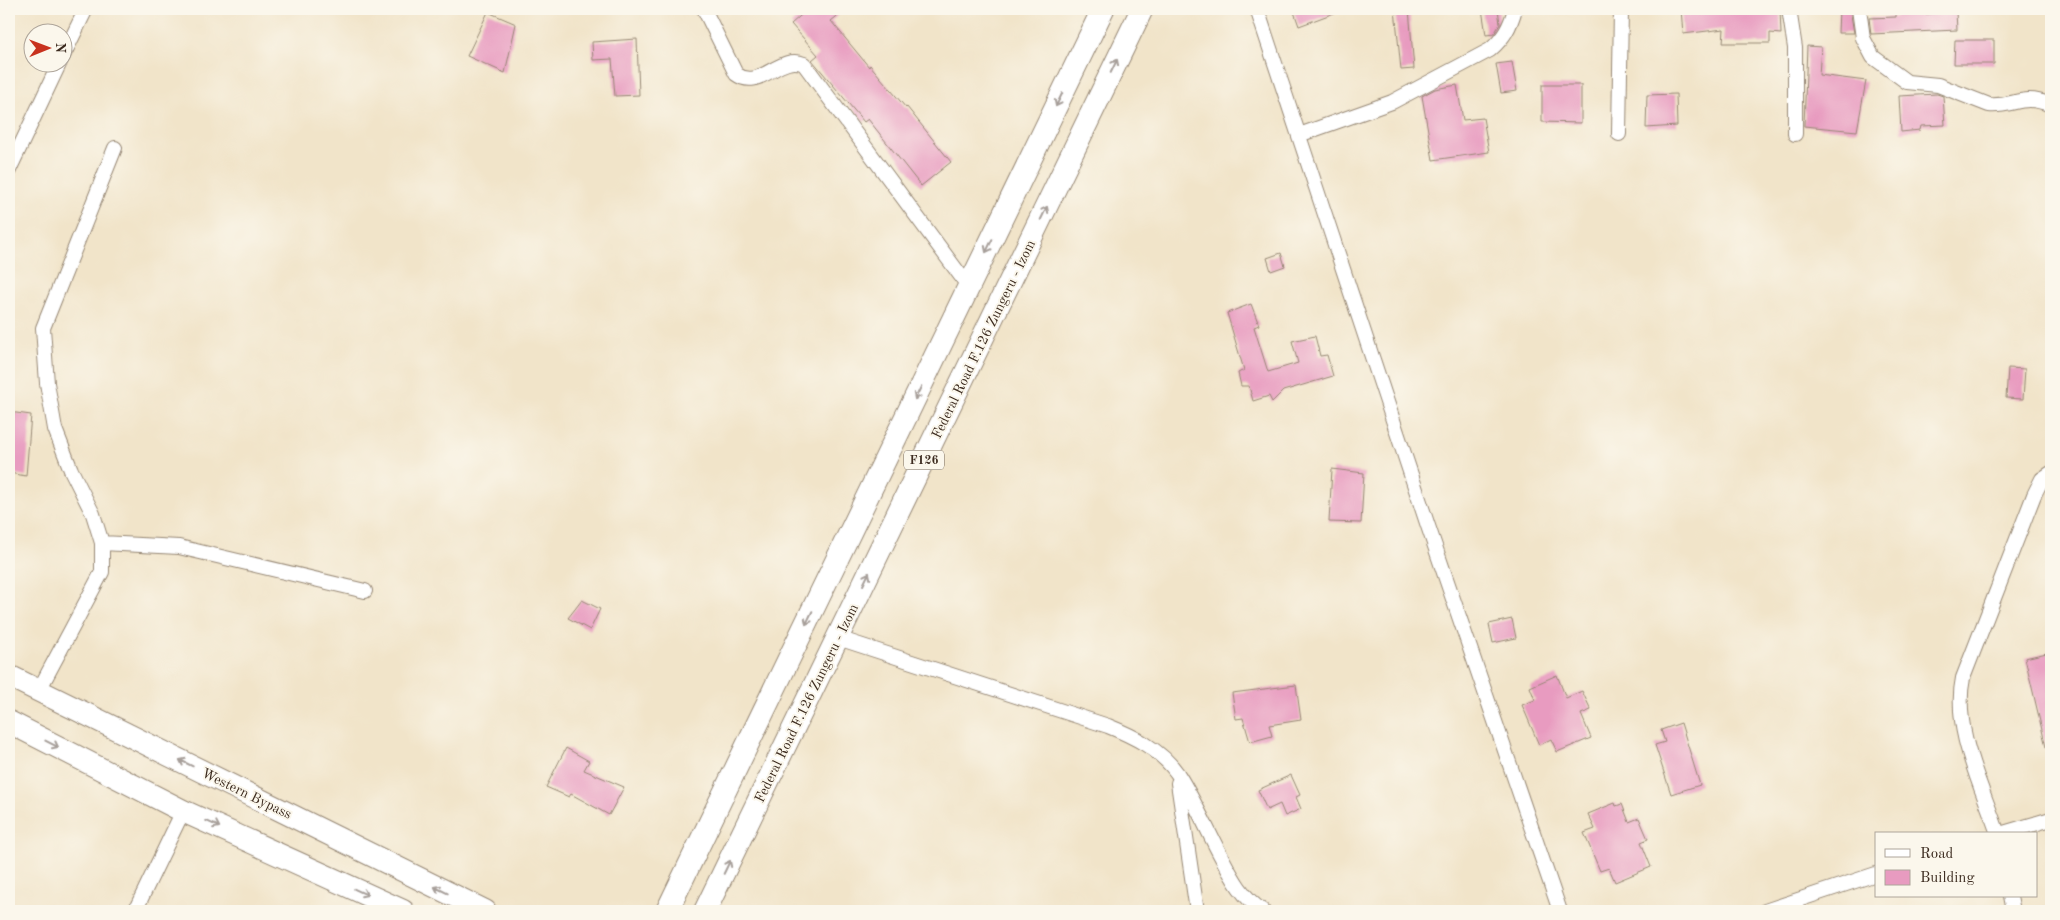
<svg xmlns="http://www.w3.org/2000/svg" width="2060" height="920" viewBox="0 0 2060 920" font-family="'Old Standard TT',serif">
<style>
.building{fill:#e89bc0}
.lines{fill:none;stroke-linecap:round;stroke-linejoin:round}
.street-casing{stroke:#968774;stroke-width:16}
.primary-casing{stroke:#968774;stroke-width:24}
.street{stroke:#fff;stroke-width:14}
.primary{stroke:#fff;stroke-width:22}
.oneway{stroke:#a79f9a}
.labels{text-anchor:middle;stroke-width:4;stroke-linejoin:round;paint-order:stroke}
.shield{fill:#fbf7ec;stroke:#75685c;stroke-width:1}
.shield-label{font-size:12px;font-weight:bold;fill:#3b2a1e}
.street-label{font-size:14px;fill:#3b2a1e;stroke:#fbf7ec}
</style>
<rect width="100%" height="100%" fill="#fbf7ec"/>
<filter id="ink" filterUnits="userSpaceOnUse"><feTurbulence type="fractalNoise" baseFrequency=".02" numOctaves="2"/><feDisplacementMap in="SourceGraphic" scale="10" xChannelSelector="R" yChannelSelector="G"/><feConvolveMatrix kernelMatrix="1 2 1 2 8 2 1 2 1" color-interpolation-filters="sRGB"/></filter>
<filter id="wash" filterUnits="userSpaceOnUse"><feTurbulence type="fractalNoise" baseFrequency=".0096" numOctaves="4" result="noise"/><feDisplacementMap in="SourceGraphic" scale="20" xChannelSelector="R" yChannelSelector="G"/><feGaussianBlur stdDeviation="1.12" result="paint"/><feColorMatrix in="noise" values="0 0 0 0 0 0 0 0 0 0 0 0 0 0 0 0 0 1.4 0 .05"/><feComposite in="paint" operator="in"/></filter>
<g filter="url(#wash)">
<rect width="100%" height="100%" fill="#f1e4c9"/>
<g id="blocks">
<path class="building" d="M 808,9 L 846,9 L 831,21 L 869,67 L 870,65 L 906,108 L 907,107 L 951,162 L 921,186 L 868,119 L 864,122 L 812,60 L 818,55 L 791,24 Z
M 1293,9 L 1342,9 L 1342,10 L 1299,26 Z
M 1395,9 L 1409,9 L 1414,69 L 1401,70 Z
M 1482,9 L 1498,9 L 1500,24 L 1494,34 L 1486,35 Z
M 1681,9 L 1780,9 L 1781,34 L 1770,33 L 1770,43 L 1723,43 L 1724,29 L 1683,34 Z
M 1839,9 L 1850,9 L 1854,33 L 1838,33 Z
M 1896,9 L 1911,9 L 1911,15 L 1956,12 L 1957,30 L 1871,34 L 1869,18 L 1896,17 Z
M 488,12 L 516,24 L 505,73 L 467,56 Z
M 637,39 L 639,95 L 615,96 L 612,59 L 593,60 L 592,42 Z
M 1955,40 L 1994,40 L 1994,64 L 1954,64 Z
M 1807,46 L 1821,47 L 1819,75 L 1866,81 L 1857,131 L 1804,126 Z
M 1512,62 L 1517,91 L 1501,93 L 1496,64 Z
M 1457,85 L 1463,120 L 1483,118 L 1489,152 L 1433,160 L 1422,96 L 1435,89 Z
M 1542,85 L 1581,85 L 1581,123 L 1542,122 Z
M 1676,94 L 1677,126 L 1646,128 L 1647,95 Z
M 1937,94 L 1943,96 L 1945,125 L 1921,126 L 1920,130 L 1901,132 L 1899,96 Z
M 1281,253 L 1285,266 L 1271,271 L 1267,258 Z
M 1251,304 L 1259,325 L 1254,327 L 1268,372 L 1298,363 L 1292,341 L 1315,336 L 1320,356 L 1327,355 L 1333,376 L 1283,391 L 1272,402 L 1269,396 L 1253,401 L 1249,386 L 1241,386 L 1238,373 L 1244,370 L 1227,313 Z
M 2008,368 L 2025,369 L 2023,399 L 2006,398 Z
M 9,412 L 31,415 L 26,476 L 9,473 Z
M 1332,469 L 1364,473 L 1361,523 L 1329,522 Z
M 582,600 L 600,609 L 590,630 L 568,618 Z
M 1512,619 L 1516,638 L 1493,643 L 1489,624 Z
M 2051,652 L 2051,746 L 2046,747 L 2025,658 Z
M 1557,675 L 1566,698 L 1582,691 L 1591,710 L 1581,714 L 1591,738 L 1557,752 L 1551,739 L 1539,745 L 1522,705 L 1535,700 L 1530,687 Z
M 1296,685 L 1301,720 L 1269,725 L 1272,736 L 1250,742 L 1243,718 L 1236,719 L 1232,693 Z
M 1681,723 L 1700,785 L 1671,794 L 1655,745 L 1665,742 L 1661,730 Z
M 566,748 L 589,761 L 584,770 L 624,787 L 609,815 L 571,794 L 569,797 L 546,787 Z
M 1291,775 L 1300,795 L 1296,797 L 1301,809 L 1285,816 L 1280,804 L 1267,810 L 1258,790 Z
M 1615,803 L 1616,806 L 1622,804 L 1629,822 L 1639,818 L 1648,839 L 1641,842 L 1651,867 L 1615,882 L 1609,868 L 1600,871 L 1584,833 L 1595,829 L 1588,814 Z"/>
</g>
</g>
<g filter="url(#ink)">
<use href="#blocks" fill-opacity="0" stroke="#968774" stroke-width="1"/>
<g class="lines">
<g class="street-casing">
<path id="street" d="M 704,9 L 736,74 C 760,92 779,53 804,64 L 969,287
M 1257,9 L 1427,523 L 1560,911
M 1789,9 L 1795,48 L 1795,134
M 1859,9 L 1863,38 L 1873,57 L 1907,82 L 1938,85 L 1989,105 C 2015,107 2021,93 2051,105
M 62,58 L 86,9
M 1619,134 L 1621,9
M 1299,135 L 1392,102 L 1490,50 C 1504,38 1510,27 1515,9
M 9,170 L 60,62
M 102,543 L 179,547 L 365,591
M 838,638 L 1108,726 C 1133,736 1160,749 1177,773 C 1194,799 1207,830 1222,858 C 1233,879 1243,898 1263,911
M 39,690 L 102,572 L 102,543 L 93,514 L 71,470 L 55,429 L 47,383 L 43,328 L 115,148
M 1178,783 L 1197,911
M 1998,834 C 1982,786 1952,729 1963,678 L 2034,495 L 2042,479 L 2051,473
M 2000,834 L 2051,819
M 2010,896 L 2013,911
M 135,911 L 183,811
M 1765,911 L 1876,874"/>
</g>
<g class="primary-casing">
<path id="primary" d="M 9,676 L 485,911
M 9,722 L 183,811 L 403,911
M 667,911 L 1103,9
M 705,911 L 1142,9"/>
</g>
<use href="#street" class="street"/>
<use href="#primary" class="primary"/>
</g>
<defs><path id="oneway-shaft" d="M-6 0H5M1.5-3L5.5 0L1.5 3" fill="none" stroke-width="1.6" stroke-linecap="round" stroke-linejoin="round" transform="scale(1.25)"/></defs>
<g class="oneway">
<use href="#oneway-shaft" transform="translate(1114 66) rotate(-64)"/>
<use href="#oneway-shaft" transform="translate(1059 100) rotate(116)"/>
<use href="#oneway-shaft" transform="translate(1044 213) rotate(-64)"/>
<use href="#oneway-shaft" transform="translate(989 246) rotate(116)"/>
<use href="#oneway-shaft" transform="translate(918 393) rotate(116)"/>
<use href="#oneway-shaft" transform="translate(866 579) rotate(-64)"/>
<use href="#oneway-shaft" transform="translate(809 618) rotate(116)"/>
<use href="#oneway-shaft" transform="translate(52 744) rotate(27)"/>
<use href="#oneway-shaft" transform="translate(186 763) rotate(-154)"/>
<use href="#oneway-shaft" transform="translate(213 824) rotate(25)"/>
<use href="#oneway-shaft" transform="translate(727 867) rotate(-64)"/>
<use href="#oneway-shaft" transform="translate(441 890) rotate(-154)"/>
<use href="#oneway-shaft" transform="translate(361 892) rotate(25)"/>
</g>
</g>
<g class="labels">
<rect class="shield" x="904" y="450.5" width="40" height="19" rx="4"/>
<g class="shield-label">
<text x="924" y="464">F126</text>
</g>
<g class="street-label">
<text transform="translate(983 339) rotate(-64)" y="5">Federal Road F.126 Zungeru - Izom</text>
<text transform="translate(806 703) rotate(-64)" y="5">Federal Road F.126 Zungeru - Izom</text>
<text transform="translate(247 793) rotate(26)" y="5">Western Bypass</text>
</g>
</g>
<rect width="2060" height="920" fill="none" stroke="#fbf7ec" stroke-width="30"/>
<rect x="1875" y="832" width="162" height="65" fill="#fbf7ec" stroke="#aea59a"/>
<rect x="1885" y="849" width="25" height="8" fill="#ffffff" stroke="#aea59a"/>
<text x="1920" y="858" font-size="15" fill="#3b2a1e">Road</text>
<rect x="1885" y="870" width="25" height="15" fill="#e89bc0" stroke="#aea59a"/>
<text x="1920" y="882" font-size="15" fill="#3b2a1e">Building</text>
<g transform="translate(48 48) rotate(89)"><circle r="24" fill="#fbf7ec" stroke="#aea59a"/>
<path d="M0-4L9 19L0 12L-9 19Z" fill="#c8321e"/>
<text y="-8" font-size="14" font-weight="bold" text-anchor="middle" fill="#3b2a1e">N</text>
</g>
</svg>
